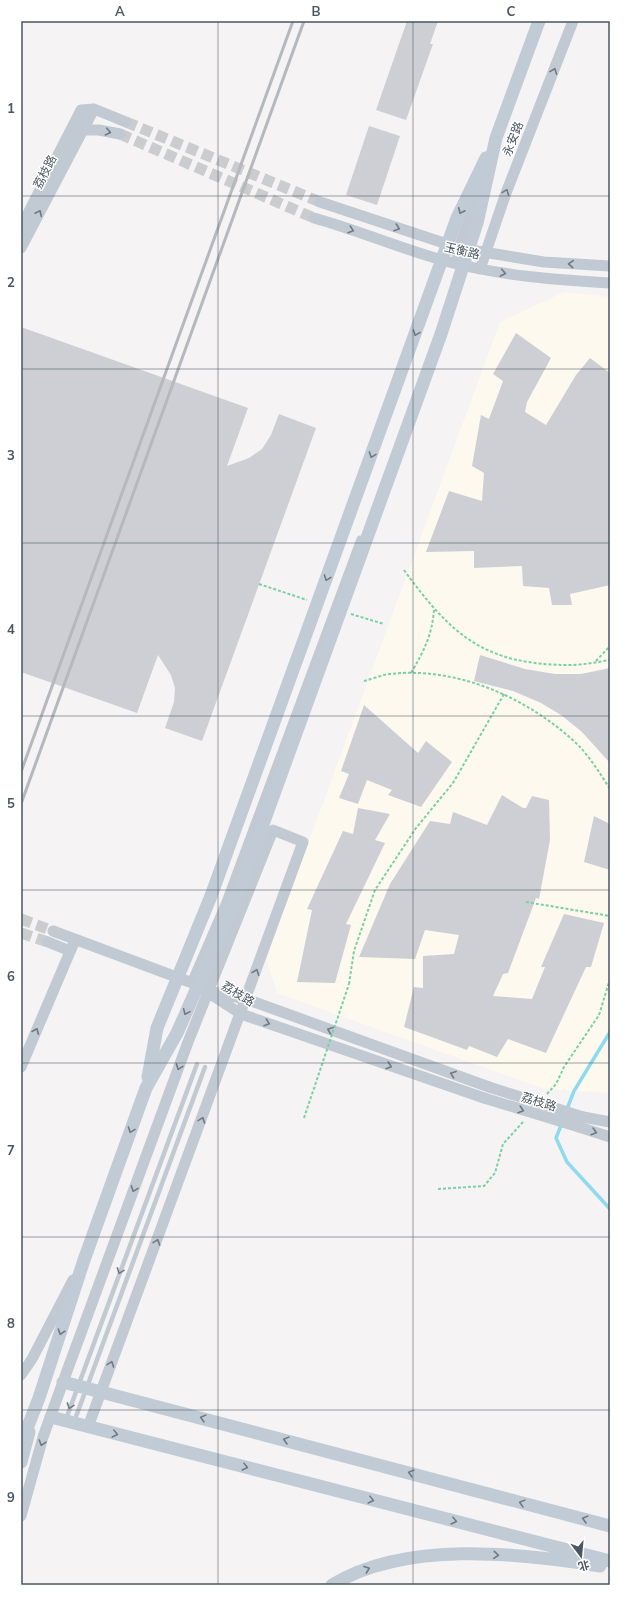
<svg xmlns="http://www.w3.org/2000/svg" width="631" height="1606" viewBox="0 0 631 1606" font-family="Mulish,'Noto Sans SC',sans-serif">
<style>
.commercial{fill:#fdf9ef}
.lines{fill:none;stroke-linecap:round;stroke-linejoin:round}
.stream{stroke:#90daee;stroke-width:3.5}
.building{fill:#cdcfd5}
.tertiary-tunnel{stroke:#caccce;stroke-width:11;stroke-dasharray:11 5.5;stroke-linecap:butt}
.path{stroke:#7ad0a6;stroke-width:2;stroke-dasharray:3 2;stroke-linecap:butt}
.service{stroke:#c1cad2;stroke-width:4.5}
.pedestrian{stroke:#c1cad2;stroke-width:7}
.tertiary{stroke:#c1cad2;stroke-width:11}
.secondary{stroke:#c1cbd6;stroke-width:13}
.rail{stroke:#b5b8bd;stroke-width:3}
.path-bridge{stroke:#7ad0a6;stroke-width:2;stroke-dasharray:3 2;stroke-linecap:butt}
.tertiary-bridge{stroke:#c1cad2;stroke-width:11}
.secondary-bridge{stroke:#c1cbd6;stroke-width:13}
.oneway{stroke:#6e7983}
.oneway2{stroke:#6e7984}
.grid{fill:none;stroke:#4a5661;stroke-width:1;stroke-opacity:0.55}
.labels{text-anchor:middle;stroke-width:3;stroke-linejoin:round;paint-order:stroke}
.street-label{font-size:12px;fill:#4a5661;stroke:#fff}
.neatline{fill:none;stroke:#4a5661;stroke-width:1.5}
.grid-label{font-size:13px;text-anchor:middle;font-weight:bold;fill:#4a5661}
</style>
<rect width="100%" height="100%" fill="#f5f3f3"/>
<path class="commercial" d="M 564,292 L 610,297 L 610,1093 L 544,1089 L 277,993 L 266,958 L 500,322 Z"/>
<g class="lines">
<path class="stream" d="M 567,1109 L 574,1091 L 610,1032
M 562,1123 L 556,1138 L 567,1162 L 610,1209"/>
</g>
<path class="building" d="M 407,21 L 438,21 L 430,44 L 433,44 L 406,120 L 376,110 Z
M 369,126 L 400,136 L 377,205 L 346,195 Z
M 21,327 L 248,408 L 227,466 L 249,458 L 262,449 L 271,435 L 279,414 L 316,428 L 202,741 L 165,728 L 174,702 L 175,688 L 171,675 L 158,655 L 137,713 L 21,672 Z
M 516,333 L 551,358 L 527,402 L 525,412 L 546,425 L 576,375 L 590,358 L 610,373 L 610,585 L 570,594 L 572,605 L 552,605 L 549,588 L 523,586 L 522,566 L 474,568 L 474,551 L 426,552 L 449,491 L 482,501 L 484,473 L 472,466 L 481,415 L 489,419 L 503,381 L 493,374 Z
M 480,655 L 525,669 L 555,674 L 581,674 L 610,668 L 610,763 L 582,732 L 561,715 L 541,703 L 513,691 L 474,681 Z
M 364,705 L 418,753 L 426,741 L 452,762 L 421,807 L 388,795 L 392,790 L 367,780 L 358,804 L 339,798 L 349,774 L 341,771 Z
M 502,795 L 523,808 L 526,808 L 532,796 L 549,800 L 550,840 L 539,899 L 536,898 L 508,973 L 503,974 L 493,996 L 532,999 L 545,967 L 541,967 L 564,914 L 604,923 L 591,967 L 586,967 L 546,1053 L 508,1039 L 497,1057 L 469,1046 L 467,1050 L 404,1027 L 414,987 L 423,988 L 423,956 L 454,954 L 459,935 L 425,930 L 415,959 L 359,957 L 390,884 L 430,821 L 450,824 L 453,812 L 487,825 Z
M 358,808 L 390,814 L 375,840 L 385,843 L 346,924 L 351,925 L 335,983 L 297,982 L 312,910 L 307,909 L 343,831 L 353,834 Z
M 594,816 L 610,824 L 610,870 L 584,862 Z"/>
<g class="lines">
<path class="tertiary-tunnel" d="M 126,122 L 320,202
M 120,134 L 314,218
M 21,919 L 53,931
M 21,933 L 48,942"/>
<path class="path" d="M 404,570 C 452,636 485,665 570,665 C 583,665 597,662 610,660
M 259,584 L 307,600
M 351,614 L 384,624
M 596,661 L 610,646
M 411,673 C 424,651 432,635 434,610
M 364,681 C 372,679 381,675 390,674 C 458,666 530,699 578,745 C 590,757 601,775 610,789
M 526,902 L 610,916
M 349,984 L 354,951 L 375,890 L 416,828 L 453,783 L 504,694
M 547,1094 L 556,1084 L 564,1067 L 599,1015 L 610,979
M 438,1189 L 484,1186 L 495,1173 L 503,1144 L 523,1122"/>
<path class="service" d="M 66,1419 L 197,1064
M 74,1422 L 205,1067"/>
<path class="pedestrian" d="M 190,983 L 225,902 L 360,539"/>
<path class="tertiary" d="M 77,130 L 99,130 L 120,134
M 320,202 L 459,248 L 544,262 L 610,266
M 314,218 C 361,231 406,251 453,263 C 505,276 557,280 610,283
M 21,227 L 81,110 L 94,109 L 126,122
M 21,248 L 94,109
M 457,254 L 480,187
M 480,269 L 506,193 L 573,21
M 53,931 L 195,984 L 241,1014 L 484,1098
M 48,942 L 70,951
M 213,992 L 246,999 L 489,1087
M 21,1067 L 75,940
M 583,1117 L 610,1122
M 579,1127 L 610,1137
M 21,1375 L 32,1359 L 73,1280
M 21,1516 L 43,1437 L 63,1382 L 188,1042 L 273,830 L 303,842 L 88,1427"/>
<path class="secondary" d="M 63,1382 L 610,1526
M 51,1417 L 610,1561
M 21,1462 L 29,1432
M 332,1585 C 406,1540 518,1553 600,1566"/>
<path class="rail" d="M 21,772 L 293,21
M 21,804 L 304,21"/>
<path class="path-bridge" d="M 304,1118 L 349,984"/>
<path class="tertiary-bridge" d="M 489,1087 L 583,1117
M 484,1098 L 579,1127"/>
<path class="secondary-bridge" d="M 148,1077 L 157,1028 L 211,896 L 457,218 L 486,158
M 21,1444 L 39,1398 L 84,1260 L 146,1088 L 177,1033 L 234,904 L 441,334 L 477,223 L 496,138 L 539,21"/>
</g>
<defs><path id="oneway-chevron" d="M-2-3.5L2.5 0L-2 3.5" fill="none" stroke-width="1.6" stroke-linecap="round" stroke-linejoin="round"/></defs>
<g class="oneway">
<use href="#oneway-chevron" transform="translate(554 71) rotate(-69)"/>
<use href="#oneway-chevron" transform="translate(108 132) rotate(12)"/>
<use href="#oneway-chevron" transform="translate(506 192) rotate(-69)"/>
<use href="#oneway-chevron" transform="translate(39 213) rotate(-63)"/>
<use href="#oneway-chevron" transform="translate(397 228) rotate(19)"/>
<use href="#oneway-chevron" transform="translate(351 230) rotate(19)"/>
<use href="#oneway-chevron" transform="translate(571 264) rotate(-176)"/>
<use href="#oneway-chevron" transform="translate(503 273) rotate(11)"/>
<use href="#oneway-chevron" transform="translate(256 972) rotate(-70)"/>
<use href="#oneway-chevron" transform="translate(267 1023) rotate(19)"/>
<use href="#oneway-chevron" transform="translate(330 1030) rotate(-160)"/>
<use href="#oneway-chevron" transform="translate(36 1031) rotate(-67)"/>
<use href="#oneway-chevron" transform="translate(389 1066) rotate(19)"/>
<use href="#oneway-chevron" transform="translate(179 1067) rotate(110)"/>
<use href="#oneway-chevron" transform="translate(453 1074) rotate(-160)"/>
<use href="#oneway-chevron" transform="translate(521 1110) rotate(17)"/>
<use href="#oneway-chevron" transform="translate(202 1120) rotate(-70)"/>
<use href="#oneway-chevron" transform="translate(594 1132) rotate(17)"/>
<use href="#oneway-chevron" transform="translate(134 1189) rotate(110)"/>
<use href="#oneway-chevron" transform="translate(157 1242) rotate(-70)"/>
<use href="#oneway-chevron" transform="translate(120 1271) rotate(110)"/>
<use href="#oneway-chevron" transform="translate(111 1364) rotate(-70)"/>
<use href="#oneway-chevron" transform="translate(70 1406) rotate(110)"/>
<use href="#oneway-chevron" transform="translate(42 1443) rotate(107)"/>
</g>
<g class="oneway2">
<use href="#oneway-chevron" transform="translate(461 211) rotate(116)"/>
<use href="#oneway-chevron" transform="translate(416 333) rotate(110)"/>
<use href="#oneway-chevron" transform="translate(372 455) rotate(110)"/>
<use href="#oneway-chevron" transform="translate(327 578) rotate(110)"/>
<use href="#oneway-chevron" transform="translate(186 1012) rotate(114)"/>
<use href="#oneway-chevron" transform="translate(131 1130) rotate(110)"/>
<use href="#oneway-chevron" transform="translate(61 1332) rotate(108)"/>
<use href="#oneway-chevron" transform="translate(203 1418) rotate(-165)"/>
<use href="#oneway-chevron" transform="translate(115 1434) rotate(14)"/>
<use href="#oneway-chevron" transform="translate(286 1440) rotate(-165)"/>
<use href="#oneway-chevron" transform="translate(245 1467) rotate(14)"/>
<use href="#oneway-chevron" transform="translate(411 1473) rotate(-165)"/>
<use href="#oneway-chevron" transform="translate(371 1500) rotate(14)"/>
<use href="#oneway-chevron" transform="translate(522 1503) rotate(-165)"/>
<use href="#oneway-chevron" transform="translate(585 1519) rotate(-165)"/>
<use href="#oneway-chevron" transform="translate(454 1521) rotate(14)"/>
<use href="#oneway-chevron" transform="translate(496 1555) rotate(5)"/>
<use href="#oneway-chevron" transform="translate(367 1569) rotate(-20)"/>
</g>
<path class="grid" d="M 218,21 L 218,1585M 413,21 L 413,1585M 21,196 L 610,196M 21,369 L 610,369M 21,543 L 610,543M 21,716 L 610,716M 21,890 L 610,890M 21,1063 L 610,1063M 21,1237 L 610,1237M 21,1410 L 610,1410"/>
<g class="labels">
<g class="street-label">
<text transform="translate(513 139) rotate(-69)" y="4">永安路</text>
<text transform="translate(45 172) rotate(-63)" y="4">荔枝路</text>
<text transform="translate(462 251) rotate(13)" y="4">玉衡路</text>
<text transform="translate(238 994) rotate(31)" y="4">荔枝路</text>
<text transform="translate(539 1102) rotate(17)" y="4">荔枝路</text>
</g>
</g>
<rect width="631" height="1606" fill="none" stroke="#ffffff" stroke-width="44"/>
<g transform="translate(581 1556) rotate(164)" stroke="#ffffff" stroke-width="3" paint-order="stroke">
<path d="M0-3L7 15L0 10L-7 15Z" fill="#4a5661"/>
<text y="-6" font-size="11" font-weight="bold" text-anchor="middle" fill="#4a5661">北</text>
</g>
<rect x="22" y="22" width="587" height="1562" class="neatline"/>
<g class="grid-label">
<text x="120" y="16">A</text>
<text x="316" y="16">B</text>
<text x="511" y="16">C</text>
<text x="11" y="113">1</text>
<text x="11" y="287">2</text>
<text x="11" y="460">3</text>
<text x="11" y="634">4</text>
<text x="11" y="808">5</text>
<text x="11" y="981">6</text>
<text x="11" y="1155">7</text>
<text x="11" y="1328">8</text>
<text x="11" y="1502">9</text>
</g>
</svg>
